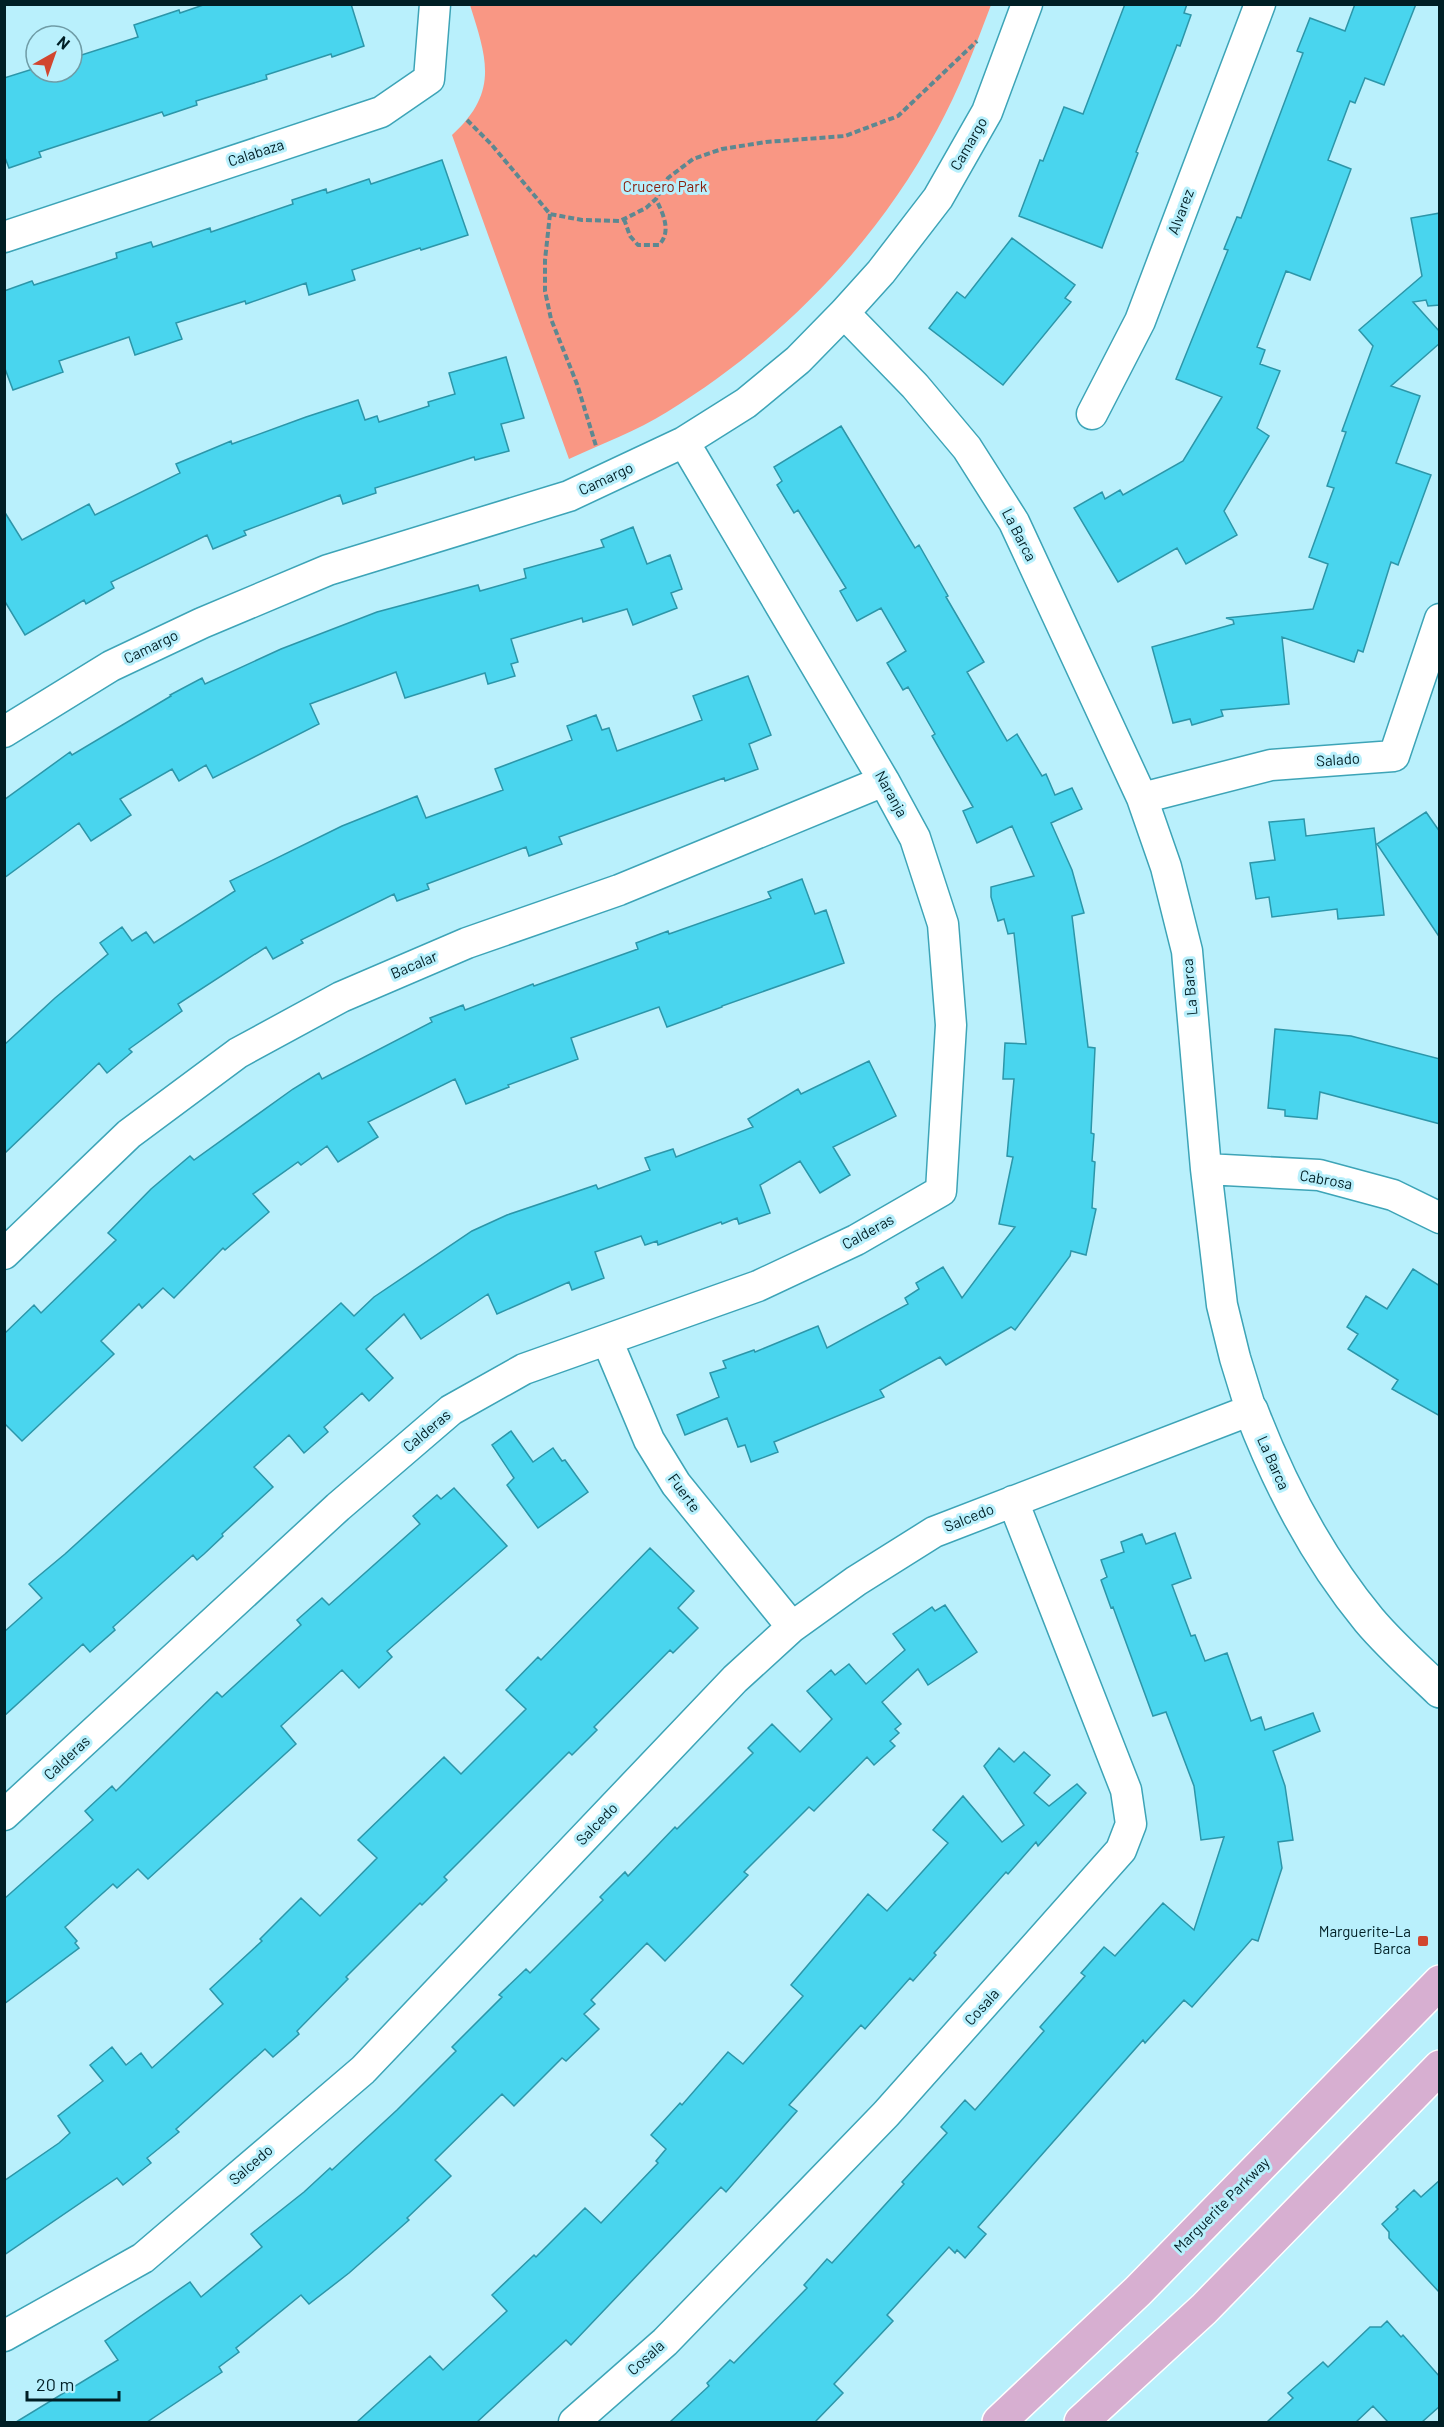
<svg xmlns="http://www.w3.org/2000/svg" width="1444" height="2427" viewBox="0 0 1444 2427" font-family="Barlow,sans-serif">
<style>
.park{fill:#f99784}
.building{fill:#49d5ee;stroke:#2c96a9;stroke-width:1.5}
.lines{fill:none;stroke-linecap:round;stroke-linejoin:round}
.minor-casing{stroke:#3da4b7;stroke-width:33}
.tertiary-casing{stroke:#3da4b7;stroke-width:36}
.primary-casing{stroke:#fff;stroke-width:36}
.path{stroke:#5d8891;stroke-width:4;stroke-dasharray:6 3;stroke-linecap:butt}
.minor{stroke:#fff;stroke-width:30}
.tertiary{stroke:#fff;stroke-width:33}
.primary{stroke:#d7afd1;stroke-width:33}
.poi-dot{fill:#d1462f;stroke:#b9f0fc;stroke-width:2}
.labels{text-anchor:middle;stroke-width:6;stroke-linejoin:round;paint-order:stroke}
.street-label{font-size:15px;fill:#001f25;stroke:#b9f0fc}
.park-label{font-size:15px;fill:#891e0c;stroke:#b9f0fc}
.poi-label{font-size:15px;fill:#001f25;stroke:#b9f0fc;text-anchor:end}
</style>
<rect width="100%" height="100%" fill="#b9f0fc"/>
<path class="park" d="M 470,5 L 470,4 L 991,5 C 975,47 959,90 937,130 C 875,246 779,343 667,412 C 637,431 601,444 569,459 L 452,135 C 499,92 487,59 470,5 Z"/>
<path class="building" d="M 206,4 L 351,4 L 364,46 L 332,57 L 331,54 L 266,75 L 267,79 L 196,101 L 197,105 L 164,116 L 162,112 L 39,152 L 41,157 L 9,168 L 4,155 L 4,78 L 36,68 L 36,72 L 72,72 L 72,58 L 138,37 L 134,25 L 179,10 L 180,13 Z
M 1125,4 L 1187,4 L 1184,13 L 1191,15 L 1180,46 L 1177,45 L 1136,152 L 1138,153 L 1102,248 L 1019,216 L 1040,160 L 1043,161 L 1064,107 L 1083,114 Z
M 1355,4 L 1416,4 L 1384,85 L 1365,78 L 1355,103 L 1350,101 L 1328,160 L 1351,169 L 1310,280 L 1286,271 L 1257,347 L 1265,350 L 1260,364 L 1280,371 L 1257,428 L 1269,436 L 1224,511 L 1237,535 L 1186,564 L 1177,548 L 1118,582 L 1074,508 L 1102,492 L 1105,499 L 1120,490 L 1123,495 L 1183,461 L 1222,397 L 1176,379 L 1228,250 L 1224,249 L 1237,217 L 1241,218 L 1303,53 L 1297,51 L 1310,18 L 1345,31 Z
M 442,160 L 468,235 L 421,250 L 420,248 L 352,270 L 355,280 L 309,295 L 306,283 L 246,304 L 245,301 L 176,323 L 182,339 L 135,355 L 129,337 L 59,361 L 63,372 L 13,390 L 4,366 L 4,291 L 32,281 L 34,285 L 117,258 L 116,253 L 151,242 L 153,247 L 210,228 L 211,232 L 293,204 L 292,200 L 326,189 L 327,193 L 369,179 L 371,184 Z
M 1440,213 L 1440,305 L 1428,306 L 1426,300 L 1413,302 L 1440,332 L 1440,343 L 1391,386 L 1420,396 L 1396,463 L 1431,475 L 1398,565 L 1391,562 L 1363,652 L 1358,650 L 1354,662 L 1282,637 L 1289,704 L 1221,710 L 1223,716 L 1192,725 L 1190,719 L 1173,723 L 1152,647 L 1234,624 L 1233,620 L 1226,618 L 1313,609 L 1328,564 L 1309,557 L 1334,488 L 1327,486 L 1346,432 L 1342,431 L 1373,346 L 1359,330 L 1422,276 L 1411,218 Z
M 1012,238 L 1075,285 L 1065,298 L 1071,302 L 1003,385 L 929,328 L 957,292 L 965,298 Z
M 506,357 L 524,418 L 501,424 L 509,451 L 475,460 L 474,457 L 375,488 L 376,493 L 343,504 L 340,495 L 244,531 L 246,535 L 213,549 L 207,535 L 111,582 L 114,588 L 86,604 L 84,600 L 25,635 L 4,600 L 4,511 L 22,540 L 89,504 L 95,515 L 180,473 L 176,464 L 231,441 L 232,444 L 306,417 L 358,400 L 365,420 L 377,416 L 379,422 L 429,406 L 428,402 L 455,394 L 449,373 Z
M 841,426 L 915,548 L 919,545 L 948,596 L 946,597 L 984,662 L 967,672 L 1007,741 L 1017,734 L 1042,776 L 1046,774 L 1055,795 L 1072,788 L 1082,809 L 1051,823 L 1072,870 L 1084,913 L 1072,916 L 1088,1047 L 1095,1048 L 1091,1133 L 1094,1134 L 1092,1161 L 1095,1162 L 1092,1208 L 1096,1209 L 1086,1255 L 1071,1251 L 1070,1256 L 1015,1330 L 1011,1327 L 946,1365 L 940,1357 L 880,1390 L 884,1397 L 774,1442 L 778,1452 L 751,1462 L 745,1445 L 738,1447 L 727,1418 L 685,1435 L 677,1415 L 719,1397 L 710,1373 L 726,1368 L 723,1361 L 754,1350 L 755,1352 L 818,1326 L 827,1348 L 908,1304 L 905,1298 L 919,1289 L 916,1283 L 943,1267 L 962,1298 L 1015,1227 L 999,1224 L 1013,1157 L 1007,1156 L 1014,1079 L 1003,1079 L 1005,1043 L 1026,1044 L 1014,933 L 1008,934 L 1004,919 L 998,921 L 991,897 L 991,887 L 1034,876 L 1012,826 L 977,843 L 963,811 L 973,807 L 932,736 L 935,734 L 908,687 L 903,690 L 887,663 L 906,651 L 881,608 L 857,621 L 840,591 L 846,588 L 798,510 L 794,513 L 777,485 L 782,481 L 774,467 Z
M 633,527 L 647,564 L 670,555 L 682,589 L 671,593 L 677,608 L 633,625 L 627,609 L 583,622 L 582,618 L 511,639 L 518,662 L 511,664 L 515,676 L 488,684 L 485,673 L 405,698 L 396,672 L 310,704 L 319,724 L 213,778 L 206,765 L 179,781 L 172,769 L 120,799 L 131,815 L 91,841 L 79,823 L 4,878 L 4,800 L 70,752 L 72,755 L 171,696 L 170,695 L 202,678 L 205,684 L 281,649 L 377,612 L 478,585 L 480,591 L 526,578 L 524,569 L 604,547 L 601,540 Z
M 748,676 L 771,735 L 749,744 L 758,769 L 725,781 L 724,778 L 559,837 L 562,844 L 529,856 L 526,847 L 427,884 L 429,889 L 397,901 L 394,894 L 301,940 L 303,943 L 273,959 L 266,947 L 178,1004 L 182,1011 L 129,1049 L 132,1052 L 107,1073 L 99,1063 L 5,1153 L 4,1045 L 55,998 L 108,954 L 100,943 L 122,927 L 132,941 L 146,932 L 154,943 L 235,891 L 230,881 L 342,826 L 417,796 L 426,818 L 503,790 L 495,769 L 572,740 L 567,726 L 596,715 L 602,730 L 609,728 L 617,751 L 702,720 L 693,696 Z
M 1426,812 L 1440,832 L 1440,938 L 1377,844 Z
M 1304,819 L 1306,836 L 1374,828 L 1384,915 L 1338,919 L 1337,909 L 1272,917 L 1269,897 L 1256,899 L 1250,863 L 1275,860 L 1269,822 Z
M 802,879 L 815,914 L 826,910 L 844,963 L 722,1006 L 722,1007 L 667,1027 L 659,1007 L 571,1038 L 578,1059 L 508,1085 L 509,1087 L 466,1104 L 455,1079 L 368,1122 L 378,1137 L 338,1162 L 327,1146 L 301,1165 L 298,1162 L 253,1194 L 269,1212 L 225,1250 L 223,1248 L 174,1298 L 163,1288 L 142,1308 L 139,1304 L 101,1341 L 114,1354 L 22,1441 L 4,1423 L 4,1334 L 34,1305 L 41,1313 L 116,1240 L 108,1233 L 151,1189 L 190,1156 L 194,1160 L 293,1089 L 319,1073 L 322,1079 L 432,1022 L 430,1018 L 463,1005 L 465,1010 L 533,984 L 534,986 L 638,949 L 636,943 L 668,931 L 669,934 L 771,898 L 768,892 Z
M 1275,1029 L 1351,1036 L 1440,1059 L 1440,1124 L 1320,1092 L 1317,1119 L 1285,1116 L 1285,1110 L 1268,1108 Z
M 869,1061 L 896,1116 L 833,1147 L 850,1175 L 820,1193 L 800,1161 L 760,1185 L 770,1213 L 739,1224 L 737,1218 L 722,1224 L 721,1222 L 658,1245 L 657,1241 L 645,1245 L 641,1236 L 595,1252 L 604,1278 L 572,1290 L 569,1282 L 497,1314 L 488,1294 L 421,1339 L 404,1314 L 366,1349 L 393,1378 L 369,1401 L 362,1393 L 324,1427 L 328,1432 L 304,1453 L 289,1435 L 254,1467 L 273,1487 L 222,1534 L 223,1536 L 204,1554 L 197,1560 L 193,1555 L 113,1627 L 115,1630 L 90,1652 L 83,1644 L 4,1716 L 4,1632 L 42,1598 L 29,1584 L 65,1554 L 341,1303 L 354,1316 L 374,1297 L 472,1231 L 507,1215 L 596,1185 L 598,1189 L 650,1170 L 645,1158 L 673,1149 L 676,1157 L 753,1127 L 748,1119 L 798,1089 L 801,1094 Z
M 1413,1269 L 1440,1286 L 1440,1416 L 1392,1389 L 1398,1380 L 1348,1349 L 1358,1334 L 1347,1327 L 1366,1296 L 1387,1309 Z
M 511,1431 L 533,1462 L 553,1448 L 562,1461 L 565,1460 L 588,1492 L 538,1528 L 507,1485 L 514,1478 L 492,1445 Z
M 454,1488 L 507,1546 L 387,1651 L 392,1657 L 359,1688 L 342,1670 L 281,1726 L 296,1744 L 148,1879 L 138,1869 L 117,1888 L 113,1884 L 65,1927 L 77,1941 L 75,1943 L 79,1948 L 4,2004 L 4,1899 L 93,1820 L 85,1811 L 112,1786 L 116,1791 L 217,1692 L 222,1697 L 301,1625 L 297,1620 L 322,1598 L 329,1605 L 420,1524 L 413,1516 L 437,1495 L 441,1499 Z
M 1175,1533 L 1191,1578 L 1172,1585 L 1191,1636 L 1195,1635 L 1205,1661 L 1227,1653 L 1251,1721 L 1261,1717 L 1265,1730 L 1313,1713 L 1320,1731 L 1273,1751 L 1285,1786 L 1293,1840 L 1278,1842 L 1282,1868 L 1258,1941 L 1252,1939 L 1192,2007 L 1184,2000 L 1145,2043 L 1143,2040 L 978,2227 L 986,2234 L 965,2258 L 957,2250 L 955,2253 L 949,2247 L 887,2315 L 893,2321 L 834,2384 L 843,2393 L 815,2422 L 670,2422 L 709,2386 L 707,2383 L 730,2360 L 734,2363 L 807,2288 L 804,2285 L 827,2259 L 832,2263 L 904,2184 L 902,2182 L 947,2133 L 941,2127 L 965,2100 L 975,2110 L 1044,2031 L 1040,2027 L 1085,1976 L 1081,1973 L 1104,1947 L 1115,1956 L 1163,1903 L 1194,1930 L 1224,1837 L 1201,1840 L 1194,1786 L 1166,1712 L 1153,1716 L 1113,1607 L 1111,1608 L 1101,1580 L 1107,1577 L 1101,1560 L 1124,1552 L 1121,1542 L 1142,1534 L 1146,1544 Z
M 650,1548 L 694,1591 L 678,1608 L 698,1628 L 673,1653 L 670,1650 L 594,1727 L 597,1730 L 572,1755 L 569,1752 L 444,1877 L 447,1880 L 422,1905 L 420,1903 L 346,1977 L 348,1979 L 297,2031 L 299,2034 L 273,2057 L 265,2049 L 176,2129 L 179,2132 L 147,2158 L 151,2163 L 123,2185 L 117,2178 L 4,2255 L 4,2181 L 59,2143 L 70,2133 L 58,2116 L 103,2081 L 90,2065 L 112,2047 L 126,2065 L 141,2053 L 152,2068 L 223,2004 L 210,1989 L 262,1941 L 260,1939 L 301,1898 L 320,1916 L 377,1858 L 358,1840 L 444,1757 L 461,1774 L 526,1709 L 506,1690 L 538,1657 L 541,1660 Z
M 945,1605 L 977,1652 L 928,1685 L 918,1669 L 882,1702 L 901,1724 L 895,1729 L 899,1733 L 890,1741 L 895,1746 L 874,1765 L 867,1757 L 814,1811 L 809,1807 L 744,1872 L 748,1875 L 665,1961 L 647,1943 L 591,2000 L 595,2004 L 584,2014 L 599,2029 L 566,2061 L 562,2058 L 514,2106 L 502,2094 L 435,2160 L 451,2176 L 407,2218 L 409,2220 L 349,2273 L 309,2304 L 301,2295 L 236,2348 L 239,2352 L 219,2367 L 222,2372 L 147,2422 L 16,2422 L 118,2360 L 105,2341 L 190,2282 L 201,2297 L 262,2247 L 251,2234 L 304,2192 L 330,2168 L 332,2170 L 397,2110 L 456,2051 L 452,2047 L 502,1997 L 499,1995 L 526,1969 L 530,1973 L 603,1900 L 600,1897 L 625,1872 L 628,1876 L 675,1827 L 677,1829 L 753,1753 L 748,1748 L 772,1724 L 800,1752 L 832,1719 L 807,1691 L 831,1670 L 835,1675 L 849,1664 L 866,1684 L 905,1650 L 893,1634 L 932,1607 L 935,1611 Z
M 999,1748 L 1014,1762 L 1024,1752 L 1050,1775 L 1034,1793 L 1049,1806 L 1077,1784 L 1086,1793 L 1038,1846 L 1036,1842 L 1008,1874 L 1006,1872 L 934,1953 L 936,1955 L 913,1981 L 910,1978 L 865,2029 L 861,2025 L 789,2105 L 797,2111 L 726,2192 L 721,2187 L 571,2345 L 566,2340 L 477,2422 L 357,2422 L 430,2356 L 443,2370 L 507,2311 L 492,2295 L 534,2255 L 536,2257 L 585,2208 L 601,2223 L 658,2163 L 656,2161 L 666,2149 L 651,2135 L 680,2103 L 682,2105 L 728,2052 L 743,2064 L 803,1996 L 791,1985 L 868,1894 L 887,1911 L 948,1843 L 933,1830 L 963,1796 L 1002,1842 L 1024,1825 L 984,1766 Z
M 1440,2180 L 1440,2293 L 1389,2238 L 1389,2232 L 1382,2224 L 1398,2209 L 1396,2207 L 1414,2190 L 1421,2197 Z
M 1387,2321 L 1401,2337 L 1403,2335 L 1440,2377 L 1440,2406 L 1422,2422 L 1388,2422 L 1373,2406 L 1356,2422 L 1267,2422 L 1293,2398 L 1288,2393 L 1323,2362 L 1328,2367 L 1370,2327 L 1381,2327 Z"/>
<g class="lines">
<g class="minor-casing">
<path id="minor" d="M 4,237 L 381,112 L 429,79 L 435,4
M 1092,414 L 1140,321 L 1260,4
M 4,732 L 111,666 L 202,623 L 328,570 L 569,496 L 684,442 L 746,403 L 798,360 L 844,313 L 881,272 L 938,198 L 987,112 L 1027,4
M 1142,798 L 1271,765 L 1394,756 L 1440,619
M 1206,1169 L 1319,1175 L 1393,1195 L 1440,1218
M 4,1254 L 129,1134 L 238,1053 L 341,997 L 467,943 L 619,890 L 884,781
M 607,1340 L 649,1440 L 676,1484 L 792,1627
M 4,1815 L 338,1507 L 451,1410 L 524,1369 L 758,1286 L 856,1240 L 941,1191 L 951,1025 L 943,924 L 915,838 L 884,781 L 684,442
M 4,2336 L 143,2258 L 363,2070 L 735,1679 L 792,1627 L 856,1581 L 934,1532 L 1251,1410 L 1235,1358 L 1222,1305 L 1206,1169 L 1187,951 L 1166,867 L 1142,798 L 1014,522 L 967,448 L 915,386 L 844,313
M 574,2422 L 665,2342 L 886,2114 L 1121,1850 L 1131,1824 L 1126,1790 L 1013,1501"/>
</g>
<g class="tertiary-casing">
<path id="tertiary" d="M 1251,1410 C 1280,1486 1317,1557 1369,1620 C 1390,1645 1416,1668 1440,1691"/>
</g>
<g class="primary-casing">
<path id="primary" d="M 999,2422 L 1138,2291 L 1440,1982
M 1081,2422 L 1204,2309 L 1440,2067"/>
</g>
<path class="path" d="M 467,120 L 491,144 L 550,214 L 582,220 L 620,221 L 646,208 L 656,199 L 668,178 L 693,159 L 722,149 L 766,142 L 845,136 L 898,116 L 977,41
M 550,214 L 545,260 L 545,291 L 551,319 L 577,384 L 596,446
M 624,219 L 630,236 L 638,245 L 659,245 C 672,231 663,214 656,199"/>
<use href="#minor" class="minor"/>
<use href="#tertiary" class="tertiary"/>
<use href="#primary" class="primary"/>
</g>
<rect class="poi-dot" x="1417" y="1935" width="12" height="12" rx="3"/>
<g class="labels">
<g class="street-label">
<text transform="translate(969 144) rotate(-60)" y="5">Camargo</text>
<text transform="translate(256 153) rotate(-18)" y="5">Calabaza</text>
<text transform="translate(1181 212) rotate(-69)" y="5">Alvarez</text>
<text transform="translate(606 479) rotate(-25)" y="5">Camargo</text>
<text transform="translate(1019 535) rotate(63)" y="5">La Barca</text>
<text transform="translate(151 647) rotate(-26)" y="5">Camargo</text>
<text transform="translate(1338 760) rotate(-4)" y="5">Salado</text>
<text transform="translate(891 794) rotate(61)" y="5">Naranja</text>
<text transform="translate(414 965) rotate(-23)" y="5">Bacalar</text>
<text transform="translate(1190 987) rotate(-95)" y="5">La Barca</text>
<text transform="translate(1326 1180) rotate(10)" y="5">Cabrosa</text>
<text transform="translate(868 1232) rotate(-29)" y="5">Calderas</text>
<text transform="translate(427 1431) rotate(-40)" y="5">Calderas</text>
<text transform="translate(1273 1463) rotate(66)" y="5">La Barca</text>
<text transform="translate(684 1493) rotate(54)" y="5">Fuerte</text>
<text transform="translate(969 1518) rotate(-22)" y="5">Salcedo</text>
<text transform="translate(67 1758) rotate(-43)" y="5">Calderas</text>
<text transform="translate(597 1824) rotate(-46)" y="5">Salcedo</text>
<text transform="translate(982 2007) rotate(-48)" y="5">Cosala</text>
<text transform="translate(251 2165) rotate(-41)" y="5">Salcedo</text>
<text transform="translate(1222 2205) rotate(-45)" y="5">Marguerite Parkway</text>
<text transform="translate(646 2358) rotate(-42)" y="5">Cosala</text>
</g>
<g class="park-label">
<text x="665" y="192">Crucero Park</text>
</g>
<g class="poi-label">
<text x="1411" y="1937">Marguerite-La<tspan x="1411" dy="17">Barca</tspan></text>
</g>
</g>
<rect width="1444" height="2427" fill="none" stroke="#001f25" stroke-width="12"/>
<g transform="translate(54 54) rotate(40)"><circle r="28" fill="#b9f0fc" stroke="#6f9ca6" stroke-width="1.5"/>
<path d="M0-4.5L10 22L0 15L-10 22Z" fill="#d1462f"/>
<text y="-9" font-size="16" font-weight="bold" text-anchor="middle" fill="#001f25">N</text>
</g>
<path d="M27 2391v9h92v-9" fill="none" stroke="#001f25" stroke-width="3"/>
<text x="36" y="2391" font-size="18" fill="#001f25" stroke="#b9f0fc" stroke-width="4.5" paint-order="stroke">20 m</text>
</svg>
